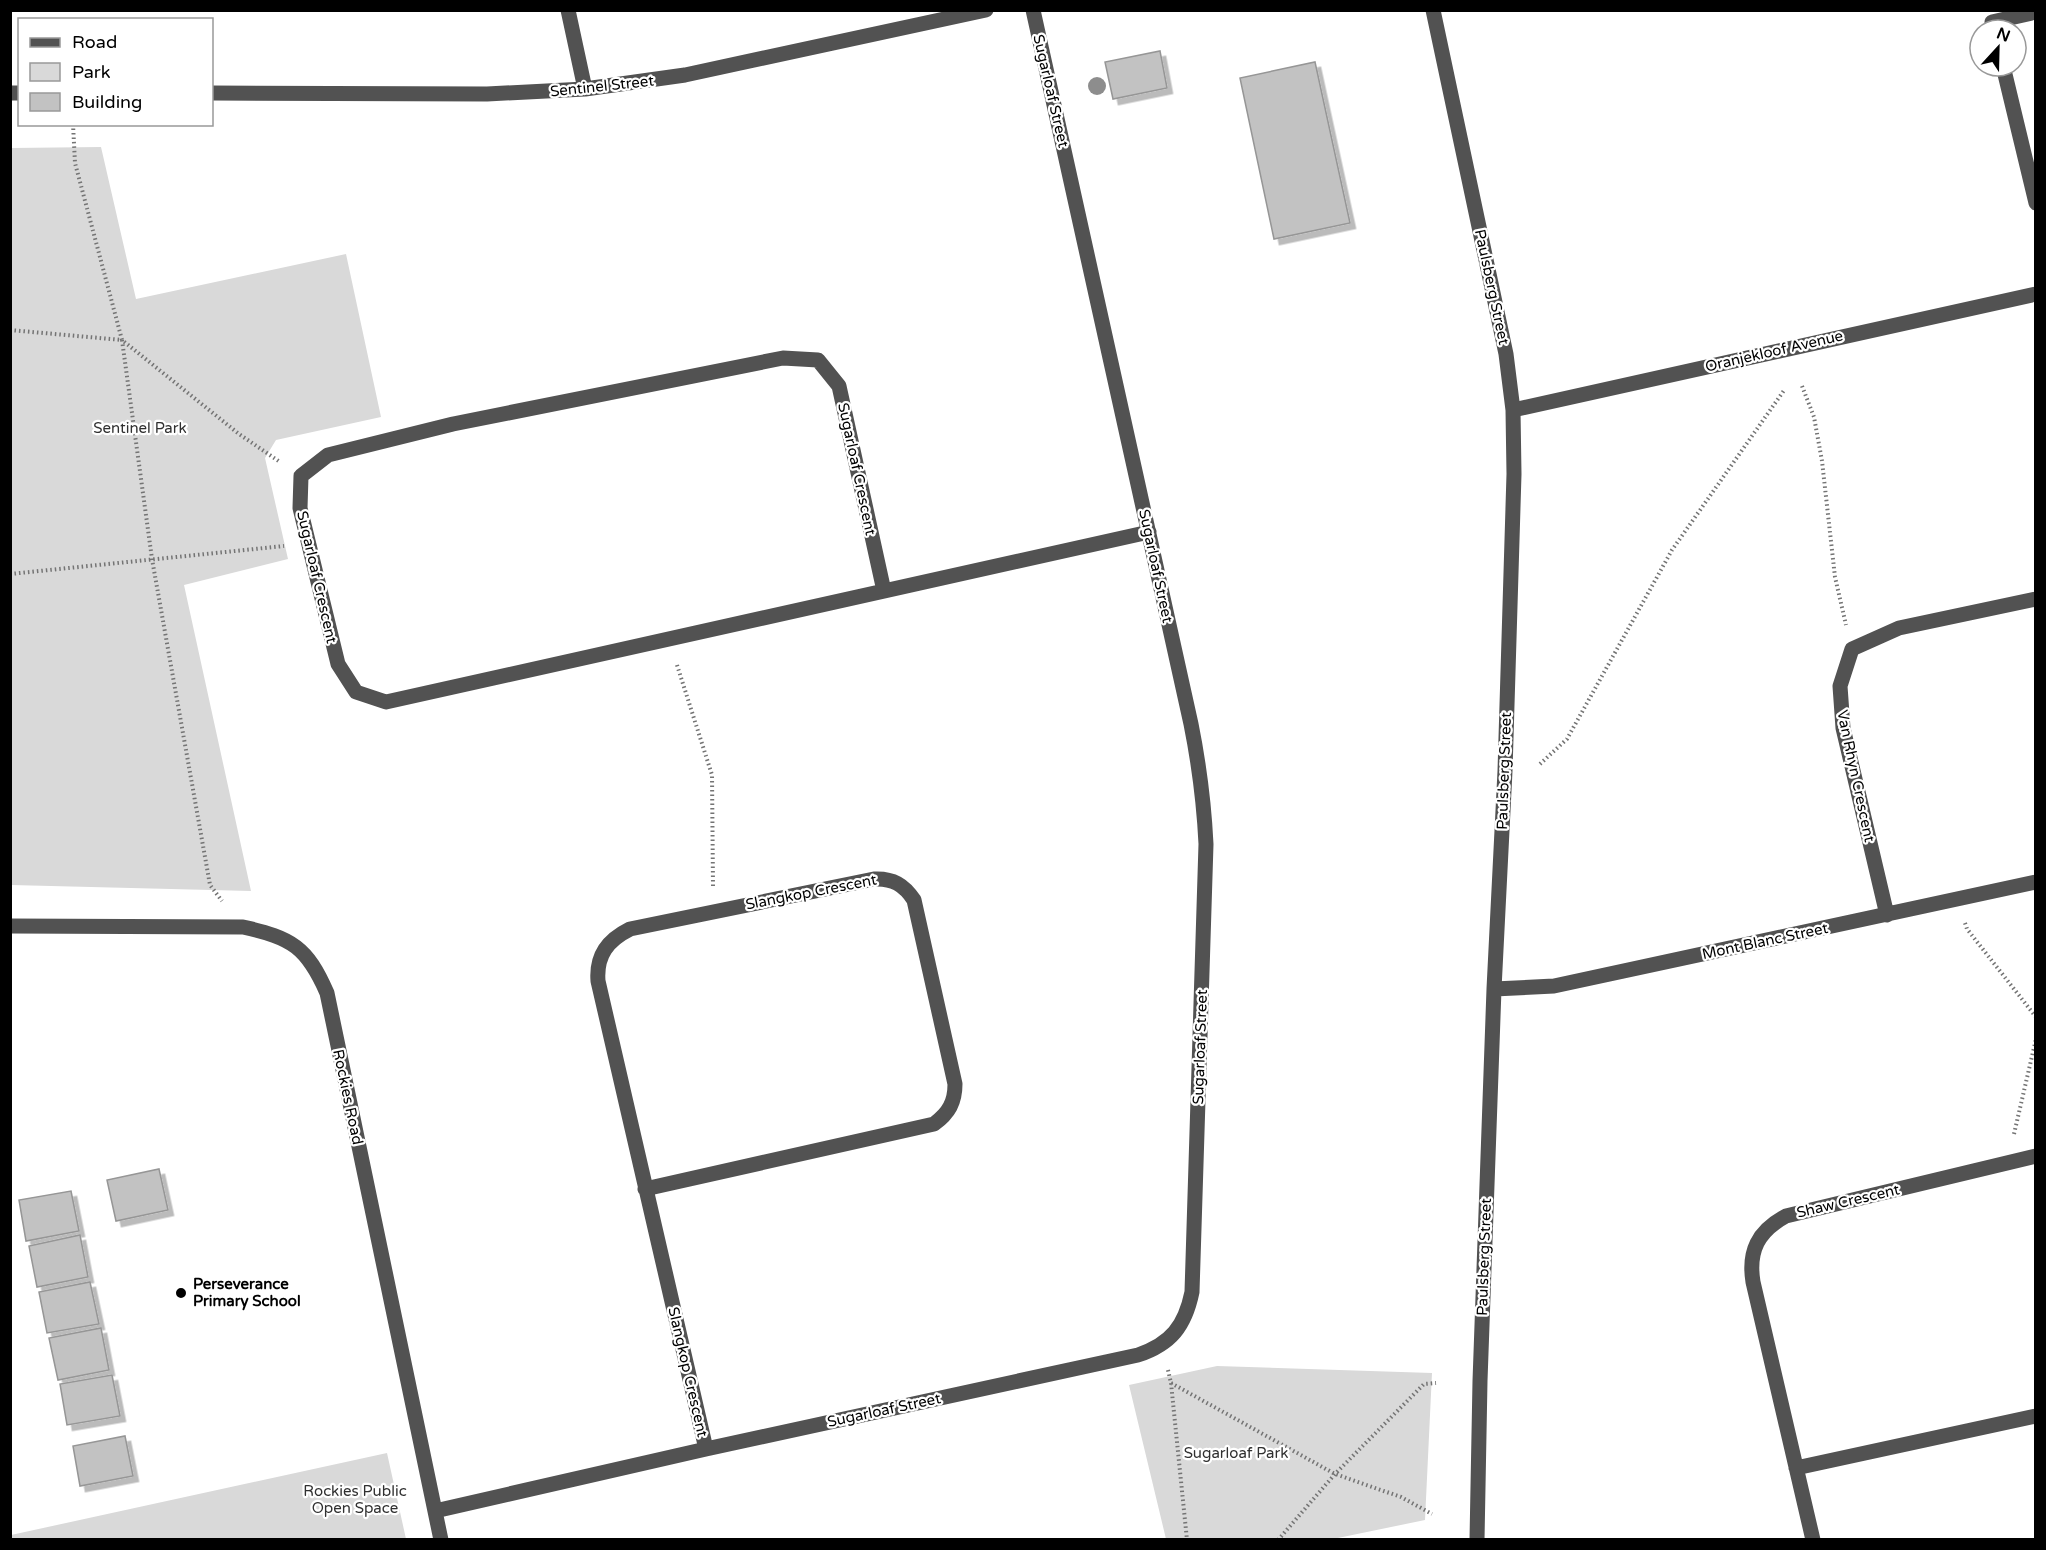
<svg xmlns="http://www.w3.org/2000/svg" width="2046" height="1550" viewBox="0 0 2046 1550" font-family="'Varela Round',sans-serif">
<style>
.green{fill:#d9d9d9}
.building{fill:#c2c2c2;stroke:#969696;stroke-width:1.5;filter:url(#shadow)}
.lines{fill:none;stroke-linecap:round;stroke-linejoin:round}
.path{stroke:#747474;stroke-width:4;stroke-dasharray:1.5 3;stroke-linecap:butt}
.minor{stroke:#525252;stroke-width:15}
.tree{fill:#8d8d8d}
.poi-dot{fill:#000;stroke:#fff;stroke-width:2}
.labels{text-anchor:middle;stroke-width:4.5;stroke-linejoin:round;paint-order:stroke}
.street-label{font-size:15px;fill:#000;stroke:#fff}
.park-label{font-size:15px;fill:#303030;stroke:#fff}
.poi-label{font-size:15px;font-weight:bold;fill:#000;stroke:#fff;text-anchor:start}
</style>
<defs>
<filter id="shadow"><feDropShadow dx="5.5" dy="5.5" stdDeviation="0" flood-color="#0004"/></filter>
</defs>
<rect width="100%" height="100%" fill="#fff"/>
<path class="green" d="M 101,147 L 136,299 L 346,254 L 381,417 L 276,440 L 265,458 L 288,559 L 184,585 L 251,891 L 11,885 L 11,148 Z
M 1217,1366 L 1432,1373 L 1425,1520 L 1333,1539 L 1166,1539 L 1129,1385 Z
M 387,1453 L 406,1539 L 11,1539 L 11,1535 Z"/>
<path class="building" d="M 1160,51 L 1167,88 L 1113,99 L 1105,62 Z
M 1315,62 L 1350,223 L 1274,239 L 1240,78 Z
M 159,1169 L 168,1210 L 116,1221 L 107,1180 Z
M 71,1191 L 79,1231 L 26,1241 L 19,1200 Z
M 80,1235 L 88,1277 L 37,1287 L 29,1246 Z
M 90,1282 L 99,1324 L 47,1333 L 39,1292 Z
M 101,1328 L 109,1370 L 58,1380 L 49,1338 Z
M 112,1375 L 120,1416 L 67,1425 L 60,1384 Z
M 125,1436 L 133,1476 L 80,1486 L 73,1446 Z"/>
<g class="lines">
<path class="path" d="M 73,124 L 75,163 L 122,340 L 239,434 L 280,462
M 10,330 L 122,340 L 152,559 L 210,885 L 222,901
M 1802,386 L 1814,417 L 1822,461 L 1835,577 L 1846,625
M 10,574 L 284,546
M 677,665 L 712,775 L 713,886
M 1540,764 L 1567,739 L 1672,550 L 1785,389
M 1965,923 L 1967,929 L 2036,1017
M 2014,1134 L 2036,1039
M 1168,1370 L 1171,1383 L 1187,1540
M 1171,1383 L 1335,1474 L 1401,1497 L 1432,1514
M 1278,1540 L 1335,1474 L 1424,1384 L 1436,1383"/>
<path class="minor" d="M 568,10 L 585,89
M 1433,10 L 1506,354 L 1513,410 L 1514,474 L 1505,771 L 1494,989 L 1480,1381 L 1477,1540
M 1992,22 L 2036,12
M 2003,66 L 2036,203
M 10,93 L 20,93
M 212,93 L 487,94 L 585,89 L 685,75 L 986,10
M 1513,410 L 2036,294
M 884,591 L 839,386 L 818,360 L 783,358 L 453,424 L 328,455 L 301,476 L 300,508 L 338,664 L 356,692 L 386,702 L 1149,532
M 1887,915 L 1843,728 L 1840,686 L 1852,649 L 1899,628 L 2036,599
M 10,926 L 243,927 C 292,938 307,947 327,993 L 441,1540
M 1494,989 L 1554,986 L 2036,882
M 645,1189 L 934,1124 C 949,1113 955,1102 955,1084 L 914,900 C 904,885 893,878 874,879 L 630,929 C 608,940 596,955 598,981 L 706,1449
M 1796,1468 L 2036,1416
M 435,1511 L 706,1449 L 1138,1355 C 1171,1344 1185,1326 1192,1292 L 1206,844 C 1204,803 1199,764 1191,724 L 1033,10
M 1813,1540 L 1753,1282 C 1748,1251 1758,1231 1786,1216 L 2036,1156"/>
</g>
<circle class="tree" cx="1097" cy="86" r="9"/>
<circle class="poi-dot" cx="181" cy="1293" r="6"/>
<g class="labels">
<g class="street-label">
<text transform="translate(602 86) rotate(-6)" y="5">Sentinel Street</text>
<text transform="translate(1051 91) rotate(77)" y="5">Sugarloaf Street</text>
<text transform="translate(1492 287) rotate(78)" y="5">Paulsberg Street</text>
<text transform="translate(1774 351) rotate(-13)" y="5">Oranjekloof Avenue</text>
<text transform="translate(857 469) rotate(78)" y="5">Sugarloaf Crescent</text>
<text transform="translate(1156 566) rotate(78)" y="5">Sugarloaf Street</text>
<text transform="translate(317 577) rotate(77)" y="5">Sugarloaf Crescent</text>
<text transform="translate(1504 771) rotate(-88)" y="5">Paulsberg Street</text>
<text transform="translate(1856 776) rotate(78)" y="5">Van Rhyn Crescent</text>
<text transform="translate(811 892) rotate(-11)" y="5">Slangkop Crescent</text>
<text transform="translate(1765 941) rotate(-12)" y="5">Mont Blanc Street</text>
<text transform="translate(1200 1047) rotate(-88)" y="5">Sugarloaf Street</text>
<text transform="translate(348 1097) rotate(78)" y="5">Rockies Road</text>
<text transform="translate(1848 1201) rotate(-13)" y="5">Shaw Crescent</text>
<text transform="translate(1484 1257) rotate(-88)" y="5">Paulsberg Street</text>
<text transform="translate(688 1372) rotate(77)" y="5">Slangkop Crescent</text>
<text transform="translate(884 1410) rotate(-12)" y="5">Sugarloaf Street</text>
</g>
<g class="park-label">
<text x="140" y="433">Sentinel Park</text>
<text x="1236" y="1458">Sugarloaf Park</text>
<text x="355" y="1496">Rockies Public<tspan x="355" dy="17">Open Space</tspan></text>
</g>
<g class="poi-label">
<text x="193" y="1289">Perseverance<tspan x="193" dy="17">Primary School</tspan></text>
</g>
</g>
<rect width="2046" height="1550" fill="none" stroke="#000000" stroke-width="24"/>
<rect x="18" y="18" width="195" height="108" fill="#ffffff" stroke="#999999" stroke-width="1.5"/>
<rect x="30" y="38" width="30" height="9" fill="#525252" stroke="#999999" stroke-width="1.5"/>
<text x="72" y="48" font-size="18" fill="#000000">Road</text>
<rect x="30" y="63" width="30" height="18" fill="#d9d9d9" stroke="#999999" stroke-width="1.5"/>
<text x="72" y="78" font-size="18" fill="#000000">Park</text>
<rect x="30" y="93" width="30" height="18" fill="#c2c2c2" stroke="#999999" stroke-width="1.5"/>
<text x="72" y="108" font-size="18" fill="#000000">Building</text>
<g transform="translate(1998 48) rotate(22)"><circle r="28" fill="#ffffff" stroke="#999999" stroke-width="1.5"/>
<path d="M0-4.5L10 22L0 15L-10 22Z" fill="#000000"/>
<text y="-9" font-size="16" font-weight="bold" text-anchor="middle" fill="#000000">N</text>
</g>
</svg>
